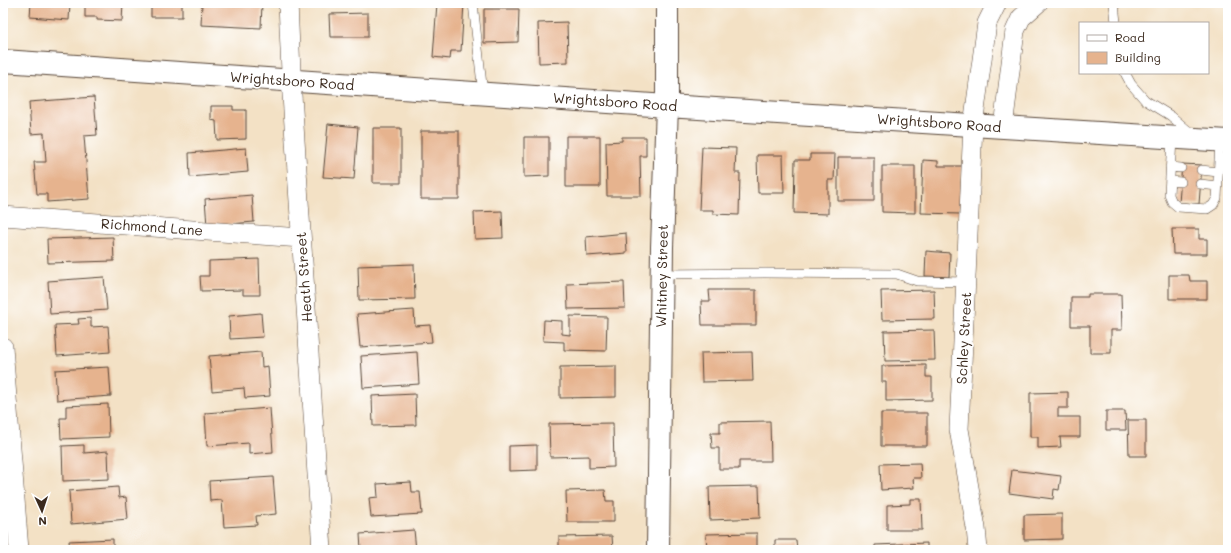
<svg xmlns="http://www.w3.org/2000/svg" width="1231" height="553" viewBox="0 0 1231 553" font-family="Mali,sans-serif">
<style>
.building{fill:#e6b38e}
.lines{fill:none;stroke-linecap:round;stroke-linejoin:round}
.lane-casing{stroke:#574537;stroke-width:10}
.street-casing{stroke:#574537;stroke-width:20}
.secondary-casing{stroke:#574537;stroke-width:24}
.lane{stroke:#fff;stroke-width:9}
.street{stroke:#fff;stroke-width:19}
.secondary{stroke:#fff;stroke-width:22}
.labels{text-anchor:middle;stroke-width:3;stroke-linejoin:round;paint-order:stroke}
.street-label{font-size:14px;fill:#3b2a1e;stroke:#fff}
</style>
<rect width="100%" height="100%" fill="#fff"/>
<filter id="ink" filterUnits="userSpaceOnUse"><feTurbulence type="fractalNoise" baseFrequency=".025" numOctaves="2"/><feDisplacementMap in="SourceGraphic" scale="8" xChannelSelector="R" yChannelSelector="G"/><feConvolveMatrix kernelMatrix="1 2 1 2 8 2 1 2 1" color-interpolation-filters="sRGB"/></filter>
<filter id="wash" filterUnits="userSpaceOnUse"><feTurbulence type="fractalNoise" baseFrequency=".012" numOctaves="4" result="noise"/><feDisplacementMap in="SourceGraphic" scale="16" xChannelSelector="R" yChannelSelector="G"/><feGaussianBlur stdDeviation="0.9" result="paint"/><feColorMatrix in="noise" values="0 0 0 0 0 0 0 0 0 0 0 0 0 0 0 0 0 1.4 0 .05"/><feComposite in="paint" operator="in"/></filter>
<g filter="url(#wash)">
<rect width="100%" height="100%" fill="#f3e1c5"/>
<g id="blocks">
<path class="building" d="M 31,3 L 70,3 L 69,20 L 30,17 Z
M 85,3 L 123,3 L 122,21 L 97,20 L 97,17 L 85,17 Z
M 151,3 L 182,3 L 182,17 L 151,17 Z
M 202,3 L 262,3 L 261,28 L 201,25 Z
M 437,3 L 464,3 L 461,51 L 451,51 L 450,59 L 433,57 Z
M 484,9 L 519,9 L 518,42 L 484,43 Z
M 368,13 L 368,37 L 330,37 L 329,14 Z
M 567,22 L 568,62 L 539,63 L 538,23 Z
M 94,97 L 97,135 L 84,136 L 89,199 L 47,202 L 47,194 L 37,194 L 34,162 L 46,162 L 44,133 L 31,134 L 29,102 Z
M 211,106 L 233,106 L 233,110 L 246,110 L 246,139 L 217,140 L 216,121 L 211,120 Z
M 328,124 L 358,127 L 354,179 L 323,177 Z
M 373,128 L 401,128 L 401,183 L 373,183 Z
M 421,131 L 459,131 L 459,199 L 421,199 Z
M 566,136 L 600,136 L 600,187 L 566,187 Z
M 524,137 L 549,137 L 549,176 L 524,177 Z
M 622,137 L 646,137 L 646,156 L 640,156 L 641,196 L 607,196 L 606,142 L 622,141 Z
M 702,147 L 736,148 L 735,173 L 740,173 L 739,215 L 713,214 L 713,210 L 699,210 Z
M 246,148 L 248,172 L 190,177 L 189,153 Z
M 810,154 L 835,154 L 834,180 L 828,180 L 828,214 L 794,213 L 795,160 L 810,160 Z
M 757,155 L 783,155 L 784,193 L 758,193 Z
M 838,157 L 874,157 L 874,201 L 838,201 Z
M 923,160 L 938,161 L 938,166 L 962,166 L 960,214 L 921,213 Z
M 1182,164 L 1202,165 L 1199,204 L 1179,203 Z
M 882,166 L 915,166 L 915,213 L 882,212 Z
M 252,195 L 254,222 L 207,226 L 205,199 Z
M 502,211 L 503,238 L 475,239 L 474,212 Z
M 1172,229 L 1199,229 L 1199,239 L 1207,239 L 1207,254 L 1173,254 Z
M 626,233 L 627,253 L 587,256 L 586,237 Z
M 113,237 L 114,261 L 48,263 L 47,239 Z
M 926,251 L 950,253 L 949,277 L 925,276 Z
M 259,259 L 260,295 L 243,295 L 243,290 L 201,291 L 200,276 L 209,276 L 209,261 Z
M 414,264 L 415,299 L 359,300 L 358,266 Z
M 1169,275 L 1189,275 L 1190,281 L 1207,281 L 1207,299 L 1169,299 Z
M 104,277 L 107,310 L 50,314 L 48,281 Z
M 624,282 L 625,308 L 568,309 L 567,284 Z
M 709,290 L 756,290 L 756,325 L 702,325 L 701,301 L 710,301 Z
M 934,290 L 935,319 L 882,320 L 881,291 Z
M 1088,294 L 1121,294 L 1122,330 L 1111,330 L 1111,353 L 1090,353 L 1090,326 L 1071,326 L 1071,297 L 1088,297 Z
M 414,310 L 415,326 L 430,325 L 432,342 L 360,347 L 357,314 Z
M 261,313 L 263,337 L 230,339 L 229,316 Z
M 570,316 L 607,317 L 606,351 L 564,350 L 564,342 L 543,341 L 544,320 L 562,321 L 562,334 L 570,335 Z
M 91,318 L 91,327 L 108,326 L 110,352 L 57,356 L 55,325 L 79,324 L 78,319 Z
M 934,330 L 935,360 L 885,361 L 884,331 Z
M 261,352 L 262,367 L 268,366 L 270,396 L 245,398 L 244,388 L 212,391 L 209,356 Z
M 417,352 L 419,384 L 363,388 L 361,356 Z
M 752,352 L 753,381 L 702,382 L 701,353 Z
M 926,365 L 926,377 L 932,377 L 932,400 L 886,401 L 886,382 L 882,382 L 882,366 Z
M 616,366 L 616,397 L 560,398 L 560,367 Z
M 109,367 L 111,396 L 57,400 L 55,370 Z
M 1068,392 L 1068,408 L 1058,408 L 1058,417 L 1080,417 L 1080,437 L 1060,437 L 1061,447 L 1038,448 L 1038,437 L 1030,437 L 1030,393 Z
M 415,394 L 416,425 L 373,426 L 372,396 Z
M 108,404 L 109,437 L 61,439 L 60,418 L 66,418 L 66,406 Z
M 270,408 L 273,452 L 249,454 L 249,443 L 207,446 L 205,413 Z
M 1106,411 L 1125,411 L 1126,430 L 1106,430 Z
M 881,413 L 927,413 L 927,446 L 881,446 Z
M 1128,420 L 1146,420 L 1146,456 L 1129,456 Z
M 770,421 L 771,461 L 739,461 L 739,469 L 719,469 L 719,448 L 712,448 L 711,433 L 720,433 L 720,422 Z
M 613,423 L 614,467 L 589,468 L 589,456 L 550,457 L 549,424 Z
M 84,445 L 84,453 L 108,451 L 109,479 L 63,481 L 62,446 Z
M 537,445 L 537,470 L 509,471 L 509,446 Z
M 920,463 L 921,478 L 913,478 L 914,488 L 881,490 L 880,464 Z
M 1012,470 L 1061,476 L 1059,490 L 1054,489 L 1053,499 L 1009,493 Z
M 273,477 L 276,514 L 256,516 L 257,525 L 224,527 L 222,500 L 210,501 L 209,481 Z
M 411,482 L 412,492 L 420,492 L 422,514 L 371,517 L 369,498 L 378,497 L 377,484 Z
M 759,486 L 760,518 L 710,520 L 709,487 Z
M 118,487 L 119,498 L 126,497 L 128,519 L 71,524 L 69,491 Z
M 605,490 L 606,501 L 614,501 L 614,522 L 567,522 L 566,491 Z
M 910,499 L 921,499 L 922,530 L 887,530 L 887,505 L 910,504 Z
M 1062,514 L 1062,539 L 1024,540 L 1024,515 Z
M 414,530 L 416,550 L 361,550 L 360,534 Z
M 757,533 L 757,550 L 707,550 L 706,534 Z
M 612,536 L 613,550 L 559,550 L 559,537 Z
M 113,539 L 113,550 L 70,550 L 69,541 Z
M 775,540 L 796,540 L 797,550 L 775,550 Z
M 927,543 L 927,550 L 875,550 L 875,545 Z"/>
</g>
</g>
<g filter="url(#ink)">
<use href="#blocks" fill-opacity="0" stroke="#574537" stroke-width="1"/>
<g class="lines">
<g class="lane-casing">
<path id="lane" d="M 473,3 L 483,94
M 1114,3 L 1116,23
M 1125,73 L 1131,84 L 1145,100 L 1171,116 L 1193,135
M 1172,138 L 1169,195 L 1172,202 L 1178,207 L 1207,209 L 1213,205 L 1217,198 L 1220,141
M 1170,167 L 1181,168
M 1201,170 L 1218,172
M 1170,181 L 1181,182
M 1200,184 L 1217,186
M 662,274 L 765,273 L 897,274 L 917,281 L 966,282"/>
</g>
<g class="street-casing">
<path id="street" d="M 288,3 L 292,95 L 322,550
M 1003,127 L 1015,31 L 1021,18 L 1038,3
M 3,216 L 301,238
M 3,347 L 19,550
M 978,550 L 976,528 L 959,429 L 973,125 L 987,23 L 997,3"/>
</g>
<g class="secondary-casing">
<path id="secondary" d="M 3,61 L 667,106 L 1228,141
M 658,550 L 662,247 L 667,106 L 667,3"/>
</g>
<use href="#lane" class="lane"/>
<use href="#street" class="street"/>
<use href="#secondary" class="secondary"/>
</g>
</g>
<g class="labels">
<g class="street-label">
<text transform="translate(292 81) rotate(4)" y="5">Wrightsboro Road</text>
<text transform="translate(615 102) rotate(4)" y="5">Wrightsboro Road</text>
<text transform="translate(939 123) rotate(4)" y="5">Wrightsboro Road</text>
<text transform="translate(152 227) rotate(4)" y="5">Richmond Lane</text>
<text transform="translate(662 276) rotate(-89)" y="5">Whitney Street</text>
<text transform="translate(304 277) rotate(-94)" y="5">Heath Street</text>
<text transform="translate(964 338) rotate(-87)" y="5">Schley Street</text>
</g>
</g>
<rect width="1231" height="553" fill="none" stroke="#fff" stroke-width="16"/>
<rect x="1079" y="22" width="130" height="52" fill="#ffffff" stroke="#b1aaa5"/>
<rect x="1087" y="35" width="20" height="6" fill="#ffffff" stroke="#b1aaa5"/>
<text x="1115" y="42" font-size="12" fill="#3b2a1e">Road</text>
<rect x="1087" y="52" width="20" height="12" fill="#e6b38e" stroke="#b1aaa5"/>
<text x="1115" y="62" font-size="12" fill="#3b2a1e">Building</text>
<g transform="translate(42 511) rotate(177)" stroke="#ffffff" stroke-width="3" paint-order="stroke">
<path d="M0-3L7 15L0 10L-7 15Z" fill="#3b2a1e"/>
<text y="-6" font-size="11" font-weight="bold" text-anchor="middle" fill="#3b2a1e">N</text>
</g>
</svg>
